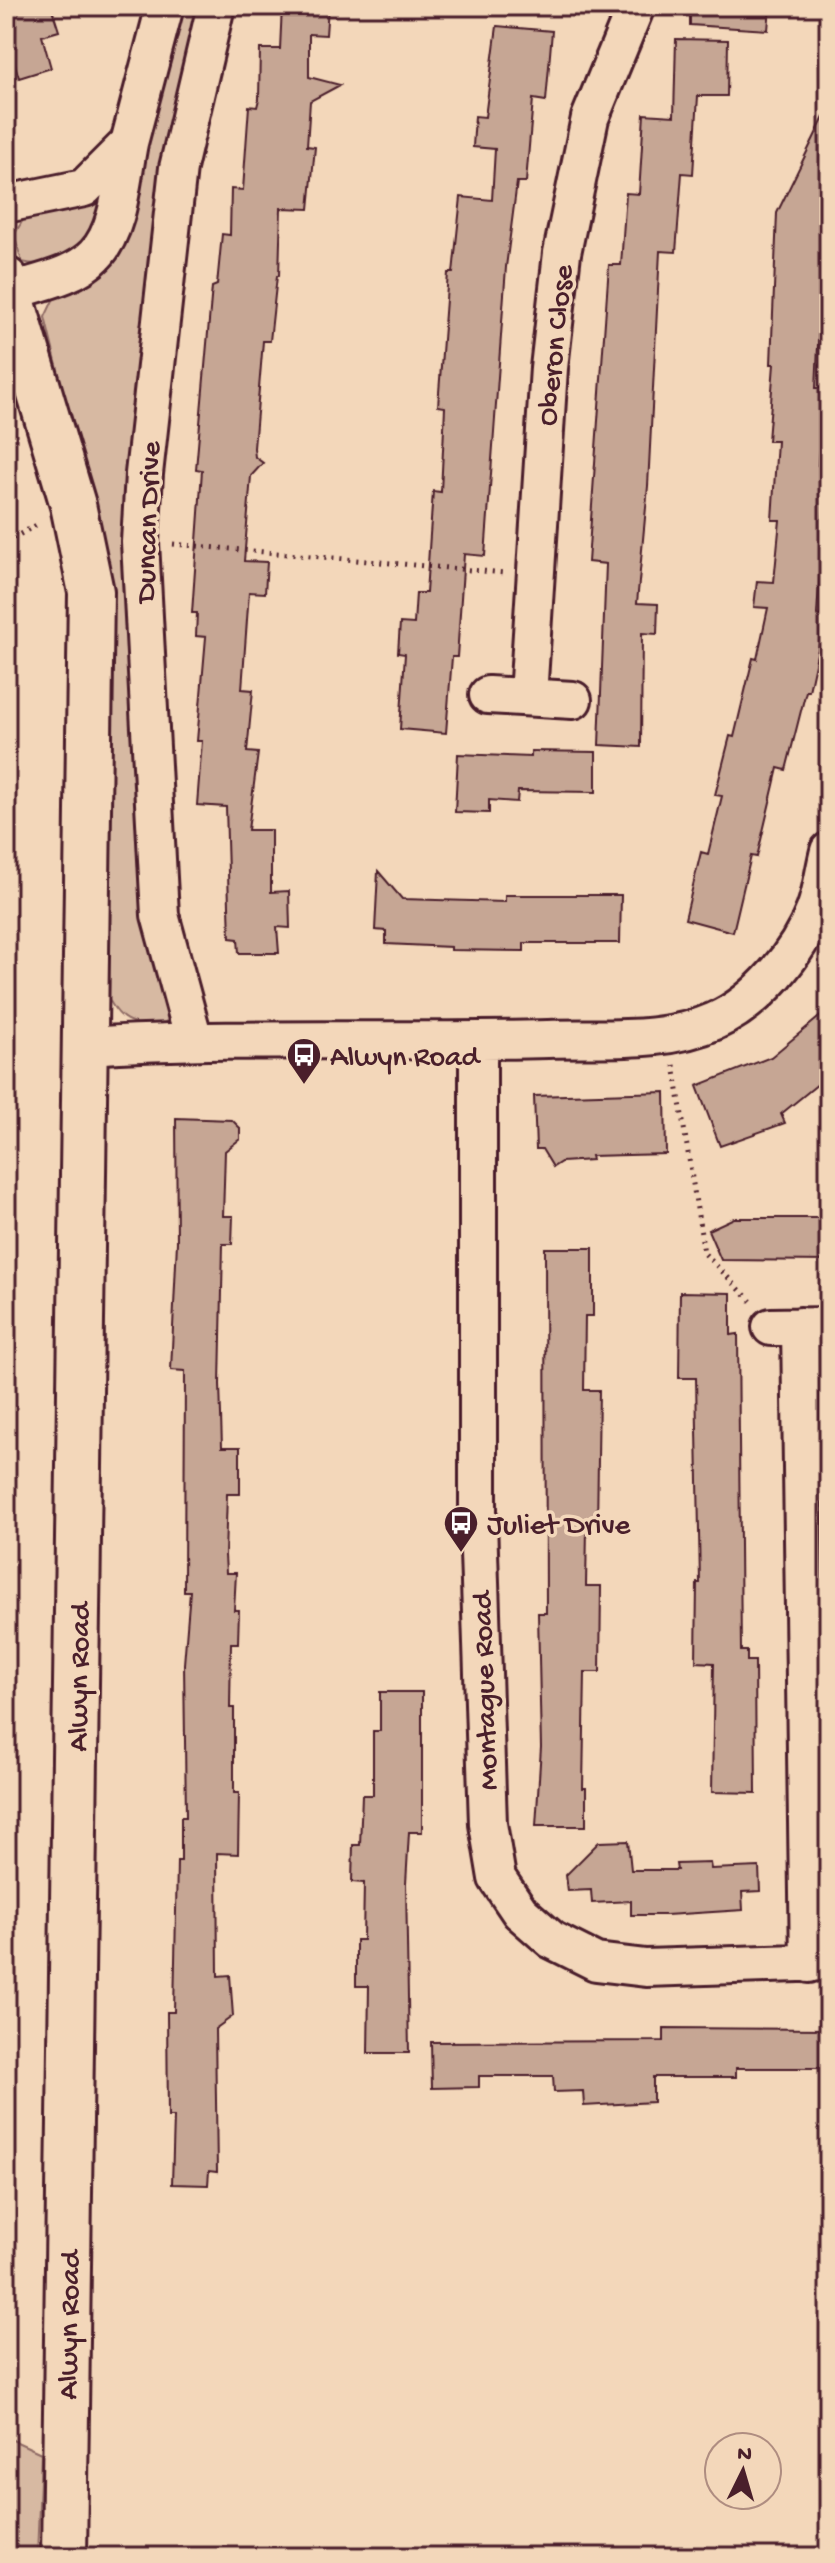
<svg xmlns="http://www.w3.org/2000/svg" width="835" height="2563" viewBox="0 0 835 2563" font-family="'Gochi Hand',sans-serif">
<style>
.green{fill:#d7b9a2;stroke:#906c66;stroke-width:2}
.building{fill:#c6a694;stroke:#4a1f2b;stroke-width:2}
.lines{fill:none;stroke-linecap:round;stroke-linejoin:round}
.minor-casing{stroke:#4a1f2b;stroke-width:42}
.tertiary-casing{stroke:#4a1f2b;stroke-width:50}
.path{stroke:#4a1f2b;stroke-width:5;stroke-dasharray:2 6;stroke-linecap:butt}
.minor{stroke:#f3d7ba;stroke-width:36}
.tertiary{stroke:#f3d7ba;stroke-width:44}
.labels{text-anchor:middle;stroke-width:7;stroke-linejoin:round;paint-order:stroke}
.street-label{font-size:30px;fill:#4a1f2b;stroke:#f3d7ba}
.poi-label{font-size:30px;fill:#4a1f2b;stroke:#f3d7ba;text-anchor:start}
</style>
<rect width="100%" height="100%" fill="#f3d7ba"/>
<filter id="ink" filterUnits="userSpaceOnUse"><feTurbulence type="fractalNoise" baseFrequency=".0125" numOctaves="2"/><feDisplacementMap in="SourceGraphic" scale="16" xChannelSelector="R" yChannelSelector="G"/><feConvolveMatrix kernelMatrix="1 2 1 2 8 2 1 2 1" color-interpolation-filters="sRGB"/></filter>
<g filter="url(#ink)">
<path class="green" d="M 181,6 L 204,6 L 142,339 L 174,1013 L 160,1028 C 126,1024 116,1019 103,986 L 103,553 L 45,317 L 56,294 L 76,283 Z
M 92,196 L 101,204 C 98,214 97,228 92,236 C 79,260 45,268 22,262 L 14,235 L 26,215 Z
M 6,2437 L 41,2453 L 37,2557 L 6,2557 Z"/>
<path class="building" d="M 18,6 L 51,6 L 59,31 L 42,36 L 51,68 L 19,78 L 6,35 L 6,9 Z
M 282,6 L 328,6 L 326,35 L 309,34 L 309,77 L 340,85 L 310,101 L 307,146 L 315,147 L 309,209 L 281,208 L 279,276 L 277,276 L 270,341 L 263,341 L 254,448 L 255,457 L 263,463 L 251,476 L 244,561 L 267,562 L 265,593 L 249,592 L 242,689 L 253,690 L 247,752 L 258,753 L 248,830 L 271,830 L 271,892 L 289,891 L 290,928 L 277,927 L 279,953 L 239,953 L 238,939 L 230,938 L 226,807 L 197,805 L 202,741 L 197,741 L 206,637 L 196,636 L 197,613 L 192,613 L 202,470 L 196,469 L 212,287 L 217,285 L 222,234 L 230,235 L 231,189 L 243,190 L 249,106 L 257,107 L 259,99 L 260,49 L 280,49 Z
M 690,6 L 770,6 L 768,30 L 690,25 Z
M 497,26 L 552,31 L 546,101 L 533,99 L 526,182 L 517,182 L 506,267 L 485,556 L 464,554 L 457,657 L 452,657 L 446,733 L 400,729 L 405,654 L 398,653 L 400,623 L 414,624 L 416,593 L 426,593 L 433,491 L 441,492 L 445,407 L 438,406 L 448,273 L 453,273 L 461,197 L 492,200 L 495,149 L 473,147 L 475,116 L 485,117 Z
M 676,39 L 728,40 L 727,96 L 698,96 L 693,174 L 682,173 L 676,252 L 660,251 L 648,486 L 637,603 L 658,604 L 657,634 L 642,633 L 641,747 L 599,745 L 606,564 L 588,562 L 609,265 L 621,265 L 626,193 L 639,194 L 644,114 L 674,116 Z
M 829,107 L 829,208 L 825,206 L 816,388 L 823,388 L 818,465 L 827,465 L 817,615 L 825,617 L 809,691 L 806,691 L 786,770 L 778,768 L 757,857 L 751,856 L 733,932 L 685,919 L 701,852 L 708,854 L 722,796 L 715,795 L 730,736 L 734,737 L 753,658 L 757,659 L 768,608 L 754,607 L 757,581 L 774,582 L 780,520 L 772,520 L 777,441 L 768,441 L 774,364 L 771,364 L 777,213 Z
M 531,751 L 596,752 L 596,792 L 518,791 L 517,802 L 489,800 L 489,813 L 455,812 L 458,754 L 531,757 Z
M 378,871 L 402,899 L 505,902 L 505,895 L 621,895 L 620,943 L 524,943 L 524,951 L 451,950 L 451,947 L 386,944 L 386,931 L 375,930 Z
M 829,1009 L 829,1075 L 781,1114 L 785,1123 L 720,1146 L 697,1086 L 771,1057 Z
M 665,1092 L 666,1154 L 591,1156 L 592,1160 L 561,1162 L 553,1167 L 542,1149 L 536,1149 L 534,1096 Z
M 176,1118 L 232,1120 L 240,1128 L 240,1139 L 225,1151 L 223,1216 L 233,1216 L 232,1244 L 223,1244 L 220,1384 L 222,1447 L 240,1447 L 240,1494 L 227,1494 L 225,1555 L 226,1573 L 236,1573 L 234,1610 L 239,1610 L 238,1643 L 231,1643 L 230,1708 L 234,1708 L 234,1793 L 239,1793 L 238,1854 L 217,1853 L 218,1976 L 230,1975 L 233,2016 L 215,2029 L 217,2172 L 209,2171 L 208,2185 L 172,2184 L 174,2117 L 168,2117 L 167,2012 L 174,2012 L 177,1861 L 181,1861 L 181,1817 L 186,1817 L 184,1664 L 190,1591 L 184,1591 L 185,1371 L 171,1370 L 177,1242 Z
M 734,1218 L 829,1218 L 829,1261 L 721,1260 L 708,1230 Z
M 545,1248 L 593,1248 L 593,1316 L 585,1316 L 584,1390 L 599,1390 L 597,1527 L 587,1527 L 586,1586 L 601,1586 L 600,1672 L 585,1672 L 583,1788 L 586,1788 L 586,1826 L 536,1826 L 541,1747 L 538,1613 L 546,1613 Z
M 680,1292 L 731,1293 L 731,1335 L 738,1334 L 741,1651 L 747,1651 L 747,1661 L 755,1661 L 756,1793 L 712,1792 L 714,1663 L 696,1662 L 697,1583 L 700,1583 L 696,1378 L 679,1378 Z
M 380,1692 L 422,1692 L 422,1832 L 409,1832 L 406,1884 L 409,2053 L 368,2053 L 369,1986 L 356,1986 L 356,1940 L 363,1940 L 364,1883 L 352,1882 L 353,1845 L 360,1845 L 362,1795 L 373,1795 L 373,1731 L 380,1731 Z
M 628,1841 L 631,1870 L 677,1870 L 676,1864 L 710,1863 L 711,1869 L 759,1867 L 760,1891 L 742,1892 L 743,1910 L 666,1915 L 631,1915 L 631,1901 L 592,1903 L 591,1890 L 568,1891 L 566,1875 L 599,1842 Z
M 664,2028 L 829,2029 L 829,2068 L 736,2068 L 736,2077 L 653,2077 L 653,2102 L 584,2106 L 583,2091 L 554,2092 L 553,2076 L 479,2076 L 479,2087 L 432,2088 L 431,2042 L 664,2041 Z"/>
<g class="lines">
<g class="minor-casing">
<path id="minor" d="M 129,143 L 165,6
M 6,204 L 84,188 L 129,143 C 122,177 120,230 95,255 C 74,277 36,283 9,292
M 488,695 L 573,700
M 528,696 L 549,368 L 562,253 L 590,118 L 636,6
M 194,1040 L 160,915 L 140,542 L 144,474 L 178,168 L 216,6
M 478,1041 L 478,1522 L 488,1824 L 497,1878 L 520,1912 L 552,1940 L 596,1962 L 646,1968 L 829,1962
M 87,1046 C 240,1036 394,1043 548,1039 C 603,1037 664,1044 715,1021 C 758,1002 799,953 815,910 C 822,892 824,870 829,851
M 800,1326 L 809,1964
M 771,1327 L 829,1326"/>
</g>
<g class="tertiary-casing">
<path id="tertiary" d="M 6,280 L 73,505 L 91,592 L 64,2557"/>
</g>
<path class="path" d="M 6,542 L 40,523
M 173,544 L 505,573
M 674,1065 L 704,1253 L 751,1301"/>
<use href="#minor" class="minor"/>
<use href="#tertiary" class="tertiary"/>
</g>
</g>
<defs>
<g id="bus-pin" transform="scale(1.8)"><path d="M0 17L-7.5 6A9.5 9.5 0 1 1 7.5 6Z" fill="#4a1f2b" stroke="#f3d7ba"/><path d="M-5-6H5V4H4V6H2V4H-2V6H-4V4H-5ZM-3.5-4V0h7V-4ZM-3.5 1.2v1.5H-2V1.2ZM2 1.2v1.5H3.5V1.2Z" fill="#fff"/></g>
</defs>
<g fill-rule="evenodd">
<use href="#bus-pin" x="304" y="1055"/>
<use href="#bus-pin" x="461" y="1523"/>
</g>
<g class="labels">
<g class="street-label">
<text transform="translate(553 345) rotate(-84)" y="10">Oberon Close</text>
<text transform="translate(146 522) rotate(-88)" y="10">Duncan Drive</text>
<text transform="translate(77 1677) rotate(-89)" y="10">Alwyn Road</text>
<text transform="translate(483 1691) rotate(-92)" y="10">Montague Road</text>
<text transform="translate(67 2325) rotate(-89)" y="10">Alwyn Road</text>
</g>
<g class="poi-label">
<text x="330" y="1065">Alwyn Road</text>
<text x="487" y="1533">Juliet Drive</text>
</g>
</g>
<rect width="835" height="2563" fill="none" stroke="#f3d7ba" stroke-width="32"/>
<rect x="16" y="16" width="803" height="2531" fill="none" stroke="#4a1f2b" stroke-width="3" filter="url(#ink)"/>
<g transform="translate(743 2471) rotate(5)"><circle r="38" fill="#f3d7ba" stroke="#af8d81" stroke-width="2"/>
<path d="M0-6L14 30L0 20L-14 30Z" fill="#4a1f2b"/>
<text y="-12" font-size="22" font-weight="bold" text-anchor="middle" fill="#4a1f2b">N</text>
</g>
</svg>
